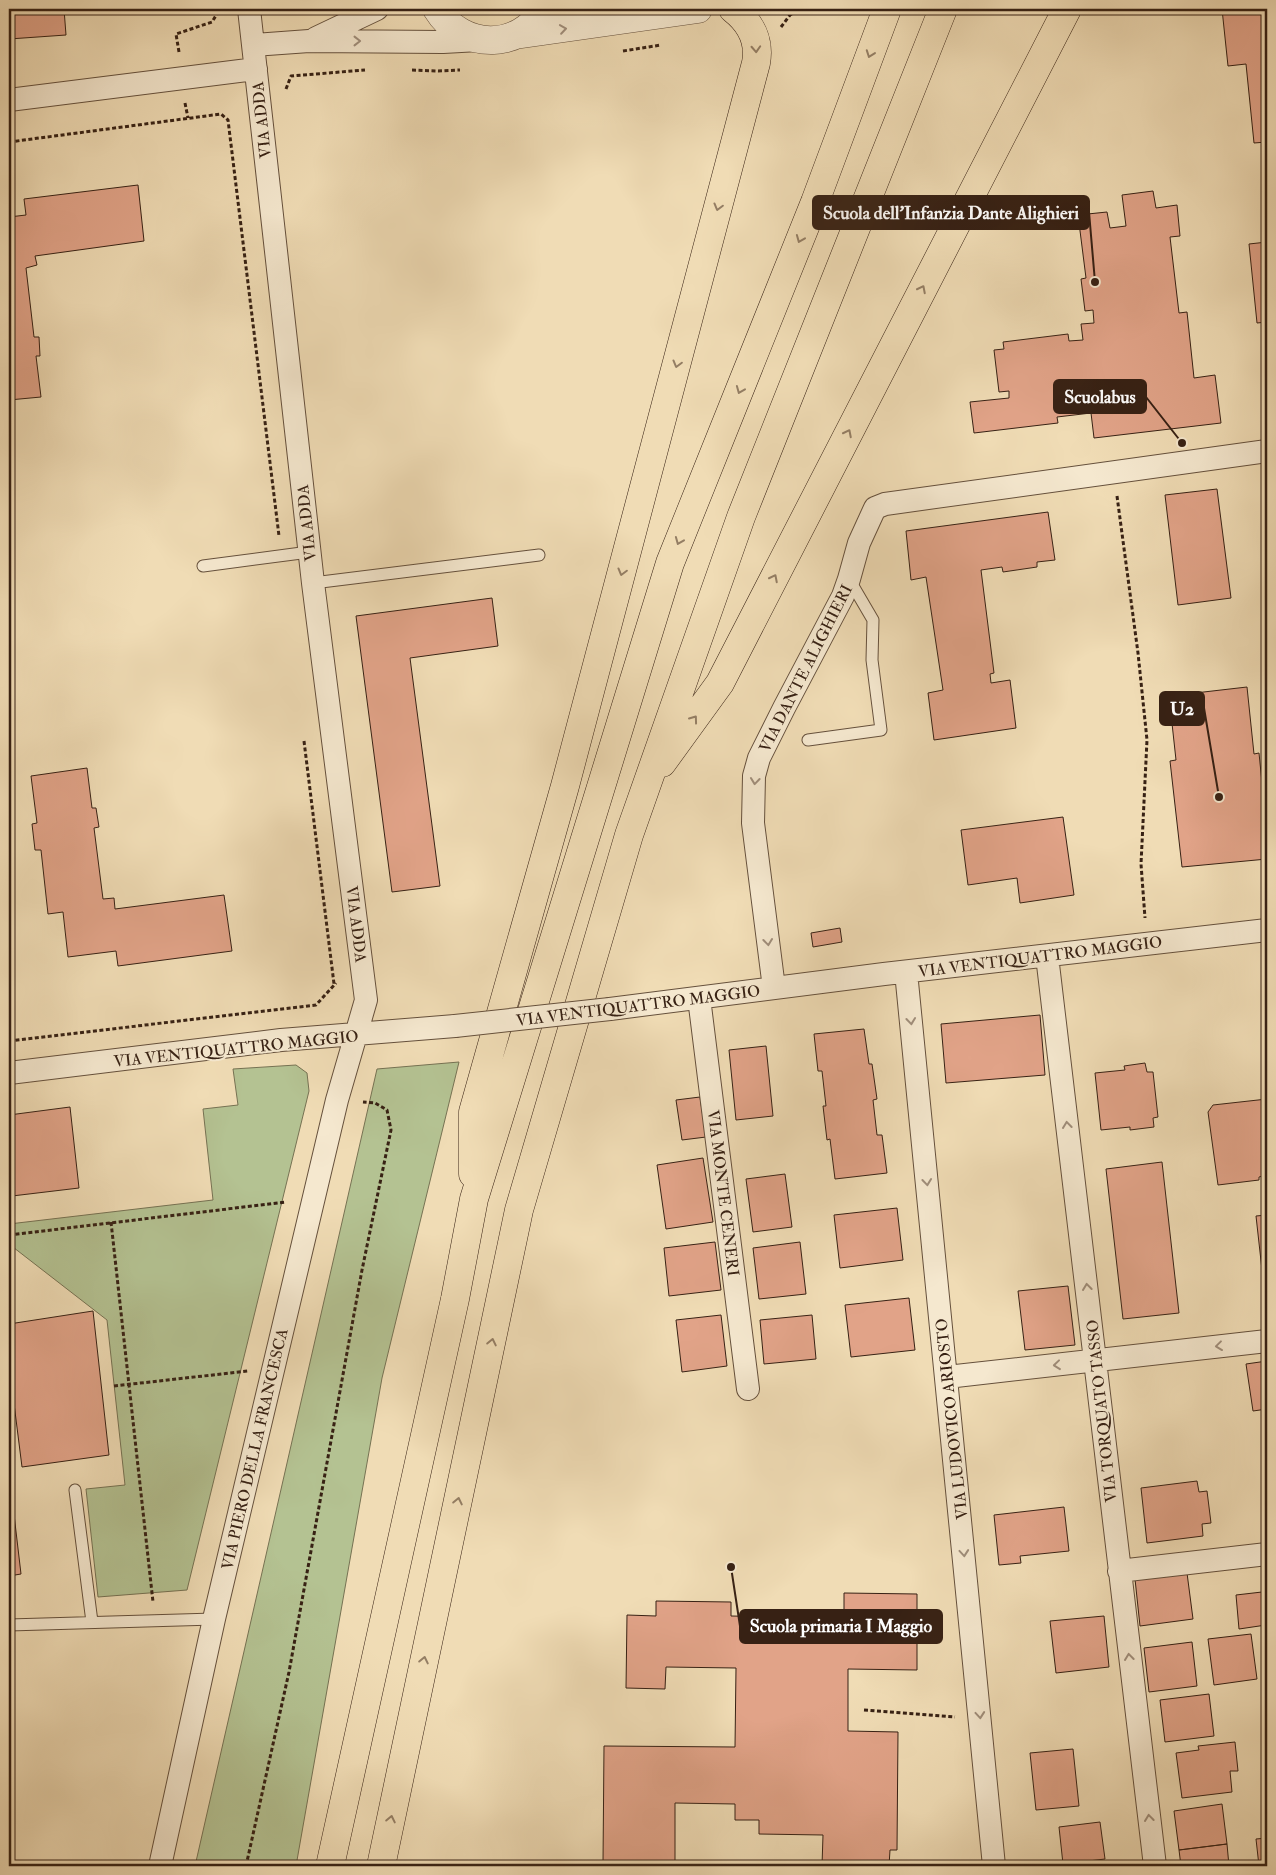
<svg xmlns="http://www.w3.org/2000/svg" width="1276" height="1875" viewBox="0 0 1276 1875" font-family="'IM FELL Double Pica',serif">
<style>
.green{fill:#b4c292;stroke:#767253}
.building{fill:#e1a388;stroke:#372114}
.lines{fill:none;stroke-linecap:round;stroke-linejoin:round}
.service-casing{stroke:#65503c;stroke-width:13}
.minor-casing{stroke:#65503c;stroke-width:24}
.tertiary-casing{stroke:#65503c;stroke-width:29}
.trunk-casing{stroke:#372114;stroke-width:29}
.path{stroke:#372114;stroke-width:3;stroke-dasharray:4 2.5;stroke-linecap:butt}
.service{stroke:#f5e8cf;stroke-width:11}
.minor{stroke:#f5e8cf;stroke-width:22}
.tertiary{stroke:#f5e8cf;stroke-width:28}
.trunk{stroke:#f0dcb5;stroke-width:28}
.minor-bridge-casing{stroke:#65503c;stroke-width:24;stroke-linecap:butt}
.minor-bridge{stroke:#f5e8cf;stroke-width:22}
.oneway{stroke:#a08e7b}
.oneway2{stroke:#947e64}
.labels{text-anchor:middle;stroke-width:4;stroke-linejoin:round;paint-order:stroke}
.street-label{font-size:16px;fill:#372114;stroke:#f5e8cf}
.leader{fill:none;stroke:#372114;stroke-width:2}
.callout-dot{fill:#372114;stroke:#f5e8cf;stroke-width:2}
.callout{fill:#372114;stroke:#372114;stroke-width:2}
.callout-label{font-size:18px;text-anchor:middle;font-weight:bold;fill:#fff}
</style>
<rect width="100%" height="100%" fill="#f0dcb5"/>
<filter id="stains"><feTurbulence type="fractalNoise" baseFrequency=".004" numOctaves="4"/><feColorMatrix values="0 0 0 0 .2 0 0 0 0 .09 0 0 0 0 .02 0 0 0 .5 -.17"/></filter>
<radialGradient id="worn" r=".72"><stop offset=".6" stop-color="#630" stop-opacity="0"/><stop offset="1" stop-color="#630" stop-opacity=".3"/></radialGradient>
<path class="green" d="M 459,1062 L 382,1378 L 296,1866 L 195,1866 L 377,1069 Z
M 296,1065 L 307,1073 L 309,1091 L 187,1590 L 98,1597 L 86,1489 L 125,1485 L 107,1320 L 9,1244 L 9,1224 L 213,1200 L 203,1109 L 238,1105 L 233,1069 Z"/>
<path class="building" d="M 9,9 L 64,9 L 66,35 L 9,39 Z
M 1222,9 L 1266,9 L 1267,142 L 1254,143 L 1246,64 L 1228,66 Z
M 138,185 L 144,241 L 35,256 L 37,265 L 26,268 L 34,337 L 39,337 L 40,356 L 36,356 L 41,397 L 9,400 L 9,217 L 26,215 L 24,199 Z
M 1153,191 L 1156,208 L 1177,205 L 1180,236 L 1170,237 L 1179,313 L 1187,312 L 1194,378 L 1215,375 L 1221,423 L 1094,438 L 1091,413 L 1057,417 L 1058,423 L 974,433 L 970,402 L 1009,398 L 1009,391 L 999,392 L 994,350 L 1004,349 L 1003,342 L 1068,334 L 1069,341 L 1083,340 L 1081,324 L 1094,323 L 1093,310 L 1085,311 L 1081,279 L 1086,278 L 1078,215 L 1107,212 L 1110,228 L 1126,226 L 1122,195 Z
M 1267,242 L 1267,322 L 1257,323 L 1249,244 Z
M 1217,489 L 1231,598 L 1178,605 L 1165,495 Z
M 1262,489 L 1267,489 L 1267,537 Z
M 1048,512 L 1055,560 L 1037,562 L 1037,567 L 1003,572 L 1002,567 L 981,570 L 994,673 L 990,674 L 991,683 L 1010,680 L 1016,728 L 934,740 L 928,693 L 943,690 L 926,577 L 911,580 L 906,531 Z
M 492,598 L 498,646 L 410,658 L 440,886 L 392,892 L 356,616 Z
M 1247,687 L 1254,754 L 1259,753 L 1267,832 L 1267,859 L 1182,867 L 1170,761 L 1176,760 L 1169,696 Z
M 87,768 L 92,808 L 96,808 L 99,827 L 94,828 L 103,899 L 114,898 L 115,909 L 224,895 L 232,951 L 118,966 L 116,951 L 68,957 L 63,912 L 48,914 L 41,850 L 35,850 L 32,824 L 37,823 L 31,776 Z
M 1063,817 L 1074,895 L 1020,903 L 1017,878 L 968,885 L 961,830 Z
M 840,928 L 842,942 L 813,947 L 811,933 Z
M 1040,1015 L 1045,1075 L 946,1083 L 941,1024 Z
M 864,1029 L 869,1064 L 872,1064 L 877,1099 L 873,1100 L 877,1135 L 882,1135 L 887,1173 L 835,1179 L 830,1139 L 827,1140 L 823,1106 L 826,1106 L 822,1071 L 818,1071 L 814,1034 Z
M 766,1046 L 773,1116 L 736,1120 L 729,1050 Z
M 1145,1063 L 1147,1072 L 1153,1072 L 1158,1117 L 1153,1118 L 1154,1127 L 1130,1130 L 1130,1127 L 1101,1130 L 1095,1073 L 1125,1070 L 1124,1066 Z
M 700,1097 L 706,1137 L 682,1140 L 676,1100 Z
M 1267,1099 L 1267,1175 L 1259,1177 L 1259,1180 L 1218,1185 L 1208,1112 L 1213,1105 Z
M 70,1107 L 79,1188 L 12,1196 L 9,1171 L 9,1115 Z
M 703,1158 L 713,1222 L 666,1229 L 657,1165 Z
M 1162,1162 L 1179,1313 L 1123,1319 L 1106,1169 Z
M 785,1174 L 792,1227 L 753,1232 L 746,1179 Z
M 897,1208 L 903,1260 L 840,1268 L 834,1215 Z
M 1267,1215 L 1267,1287 L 1264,1288 L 1256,1216 Z
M 715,1242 L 721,1290 L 669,1296 L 664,1248 Z
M 800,1242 L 806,1294 L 759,1299 L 753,1248 Z
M 1068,1286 L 1075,1345 L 1025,1350 L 1018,1291 Z
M 909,1298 L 915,1350 L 851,1357 L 845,1305 Z
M 93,1311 L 109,1455 L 22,1467 L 9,1364 L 9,1324 Z
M 721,1315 L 727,1366 L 682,1372 L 676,1320 Z
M 812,1315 L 816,1359 L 764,1364 L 760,1320 Z
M 1267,1361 L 1267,1409 L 1253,1411 L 1246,1364 Z
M 1197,1481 L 1199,1492 L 1207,1491 L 1211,1523 L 1202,1524 L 1203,1536 L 1147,1543 L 1141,1488 Z
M 9,1489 L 11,1489 L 21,1574 L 9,1576 Z
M 1064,1507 L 1069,1551 L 1020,1556 L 1021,1563 L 999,1565 L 994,1515 Z
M 1187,1573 L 1193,1619 L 1140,1626 L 1135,1579 Z
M 1262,1592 L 1266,1625 L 1239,1629 L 1236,1595 Z
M 844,1593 L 917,1594 L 917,1670 L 848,1669 L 848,1731 L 898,1732 L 897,1850 L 890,1850 L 889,1866 L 822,1866 L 823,1835 L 759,1834 L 759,1820 L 735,1820 L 735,1804 L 675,1803 L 675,1864 L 603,1863 L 604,1746 L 735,1747 L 736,1668 L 666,1667 L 665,1689 L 626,1688 L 627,1615 L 656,1616 L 656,1601 L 731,1602 L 731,1616 L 844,1618 Z
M 1104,1616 L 1109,1667 L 1056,1673 L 1050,1621 Z
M 1251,1634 L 1257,1679 L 1214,1685 L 1208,1639 Z
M 1192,1642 L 1197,1686 L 1149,1692 L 1144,1648 Z
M 1209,1694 L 1214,1736 L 1165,1742 L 1160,1700 Z
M 1235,1742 L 1238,1771 L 1230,1771 L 1232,1792 L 1182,1798 L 1176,1753 L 1199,1750 L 1198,1746 Z
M 1073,1749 L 1079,1806 L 1036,1810 L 1030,1753 Z
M 1222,1804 L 1227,1844 L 1179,1850 L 1174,1811 Z
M 1100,1822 L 1105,1859 L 1063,1864 L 1059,1827 Z
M 1267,1838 L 1267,1866 L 1259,1866 L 1256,1839 Z
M 1227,1844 L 1229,1866 L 1181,1866 L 1179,1850 Z"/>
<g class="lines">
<g class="service-casing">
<path id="service" d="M 203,566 L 309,552
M 313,583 L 539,555
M 808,740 L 881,730 L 872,660 L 873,620 L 849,579
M 75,1490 L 92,1622
M 9,1625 L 214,1619"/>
</g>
<g class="minor-casing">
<path id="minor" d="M 316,38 L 377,9
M 253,45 L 309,41 L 443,42 L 479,40
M 9,100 L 256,69
M 1047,956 L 1155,1866
M 906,972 L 994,1866
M 774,988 L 753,823 L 754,776 L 759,758 L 784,708 L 843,596 L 849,579 L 859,543 L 875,508 L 885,504 L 1267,451
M 699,998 L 748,1389
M 610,1009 L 884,974 L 1267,930
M 9,1073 L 281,1040 L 455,1026
M 947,1377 L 1267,1341
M 1119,1571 L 1267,1554
M 160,1866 L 214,1619 L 337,1100 L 366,1000 L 313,583 L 249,9"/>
</g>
<g class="tertiary-casing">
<path id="tertiary" d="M 437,9 C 462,50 519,51 544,9
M 515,35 L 698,9"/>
</g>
<g class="trunk-casing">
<path id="trunk" d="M 662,763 L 720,683 L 1067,9
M 473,1174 L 473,1112 L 565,786 L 756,63 C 760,41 751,23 733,9
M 330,1866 L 455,1299 L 474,1199 L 670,563 L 815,202 L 887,9
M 381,1866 L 519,1210 L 629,835 L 741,517 L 943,9"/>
</g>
<path class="path" d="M 781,27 L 790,15 L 801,9
M 623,51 L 661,45
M 179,52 L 176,34 L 212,22 L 220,9
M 412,70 L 438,71 L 460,70
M 286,89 L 291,76 L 365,70
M 185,103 L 188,118
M 9,142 L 221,114 L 228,120 L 279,536
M 1117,496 L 1138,653 L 1147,740 L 1141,864 L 1145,918
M 304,741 L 334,984
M 9,1041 L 316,1005 L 336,983
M 111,1222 L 153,1602
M 9,1235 L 286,1202
M 114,1386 L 248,1371
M 864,1710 L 955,1717
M 246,1866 L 289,1672 L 362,1270 L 391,1130 L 387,1110 L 375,1103 L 363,1102"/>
<use href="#service" class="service"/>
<use href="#minor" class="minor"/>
<use href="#tertiary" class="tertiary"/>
<use href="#trunk" class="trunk"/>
<g class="minor-bridge-casing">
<path id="minor-bridge" d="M 455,1026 L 610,1009"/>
</g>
<use href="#minor-bridge" class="minor-bridge"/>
</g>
<defs><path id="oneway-chevron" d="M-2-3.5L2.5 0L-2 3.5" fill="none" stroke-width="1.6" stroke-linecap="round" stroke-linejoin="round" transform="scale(1.25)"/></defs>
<g class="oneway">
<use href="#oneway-chevron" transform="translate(563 29) rotate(-8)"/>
<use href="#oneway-chevron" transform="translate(357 41)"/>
<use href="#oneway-chevron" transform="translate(755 781) rotate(96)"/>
<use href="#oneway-chevron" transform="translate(768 942) rotate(83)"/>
<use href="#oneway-chevron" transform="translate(911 1021) rotate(84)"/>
<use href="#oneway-chevron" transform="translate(1067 1125) rotate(-97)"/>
<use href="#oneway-chevron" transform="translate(927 1182) rotate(84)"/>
<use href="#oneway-chevron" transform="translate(1087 1287) rotate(-97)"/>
<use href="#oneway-chevron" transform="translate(1219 1346) rotate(173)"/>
<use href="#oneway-chevron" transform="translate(1057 1365) rotate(174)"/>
<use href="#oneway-chevron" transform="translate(964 1553) rotate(85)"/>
<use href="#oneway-chevron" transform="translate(1129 1657) rotate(-97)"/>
<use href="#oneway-chevron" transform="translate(980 1715) rotate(85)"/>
<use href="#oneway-chevron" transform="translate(1149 1818) rotate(-97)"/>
</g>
<g class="oneway2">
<use href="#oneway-chevron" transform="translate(756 49) rotate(87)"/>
<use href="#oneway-chevron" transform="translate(870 54) rotate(110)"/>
<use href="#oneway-chevron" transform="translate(718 207) rotate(105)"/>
<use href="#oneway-chevron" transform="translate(800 239) rotate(112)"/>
<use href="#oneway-chevron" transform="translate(922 289) rotate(-63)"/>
<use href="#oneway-chevron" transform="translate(677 364) rotate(105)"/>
<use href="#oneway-chevron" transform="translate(740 390) rotate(112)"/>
<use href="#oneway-chevron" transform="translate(848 433) rotate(-63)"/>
<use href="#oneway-chevron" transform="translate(679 541) rotate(112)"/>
<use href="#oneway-chevron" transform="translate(622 572) rotate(105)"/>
<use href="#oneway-chevron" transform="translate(774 578) rotate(-63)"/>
<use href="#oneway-chevron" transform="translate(694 719) rotate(-54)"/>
<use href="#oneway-chevron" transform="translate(492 1342) rotate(-78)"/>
<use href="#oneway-chevron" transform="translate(458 1501) rotate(-78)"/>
<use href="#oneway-chevron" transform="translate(424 1660) rotate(-78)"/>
<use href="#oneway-chevron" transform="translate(391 1819) rotate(-78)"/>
</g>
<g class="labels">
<g class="street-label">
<text transform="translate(261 120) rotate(-96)" y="6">VIA ADDA</text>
<text transform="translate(306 523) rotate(-96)" y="6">VIA ADDA</text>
<text transform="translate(805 668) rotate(-63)" y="6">VIA DANTE ALIGHIERI</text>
<text transform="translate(357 924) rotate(83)" y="6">VIA ADDA</text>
<text transform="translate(1040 956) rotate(-7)" y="6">VIA VENTIQUATTRO MAGGIO</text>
<text transform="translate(638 1005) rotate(-7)" y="6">VIA VENTIQUATTRO MAGGIO</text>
<text transform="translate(236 1048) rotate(-6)" y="6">VIA VENTIQUATTRO MAGGIO</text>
<text transform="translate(724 1193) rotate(83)" y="6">VIA MONTE CENERI</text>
<text transform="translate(1101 1411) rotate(-96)" y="6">VIA TORQUATO TASSO</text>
<text transform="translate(951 1419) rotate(-96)" y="6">VIA LUDOVICO ARIOSTO</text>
<text transform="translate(254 1449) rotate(-77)" y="6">VIA PIERO DELLA FRANCESCA</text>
</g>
</g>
<path class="leader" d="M1095 282L1089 212M1182 443L1146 397M1219 797L1204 708M731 1567L740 1626"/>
<g class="callout-dot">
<circle cx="1095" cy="282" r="5"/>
<circle cx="1182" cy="443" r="5"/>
<circle cx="1219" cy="797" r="5"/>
<circle cx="731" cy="1567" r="5"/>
</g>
<g class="callout">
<rect x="813" y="196" width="276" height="33" rx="5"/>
<rect x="1054" y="380" width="92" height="33" rx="5"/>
<rect x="1160" y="692" width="44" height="33" rx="5"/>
<rect x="740" y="1610" width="202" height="33" rx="5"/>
</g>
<g class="callout-label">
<text x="951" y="219">Scuola dell'Infanzia Dante Alighieri</text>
<text x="1100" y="403">Scuolabus</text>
<text x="1182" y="715">U2</text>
<text x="841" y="1632">Scuola primaria I Maggio</text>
</g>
<rect width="1276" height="1875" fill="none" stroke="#f0dcb5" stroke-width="30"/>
<rect x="10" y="10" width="1256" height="1855" fill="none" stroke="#372114" stroke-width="2.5"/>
<rect x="15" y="15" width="1246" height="1845" fill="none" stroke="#372114"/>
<rect width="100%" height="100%" filter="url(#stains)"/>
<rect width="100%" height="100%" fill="url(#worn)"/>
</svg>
